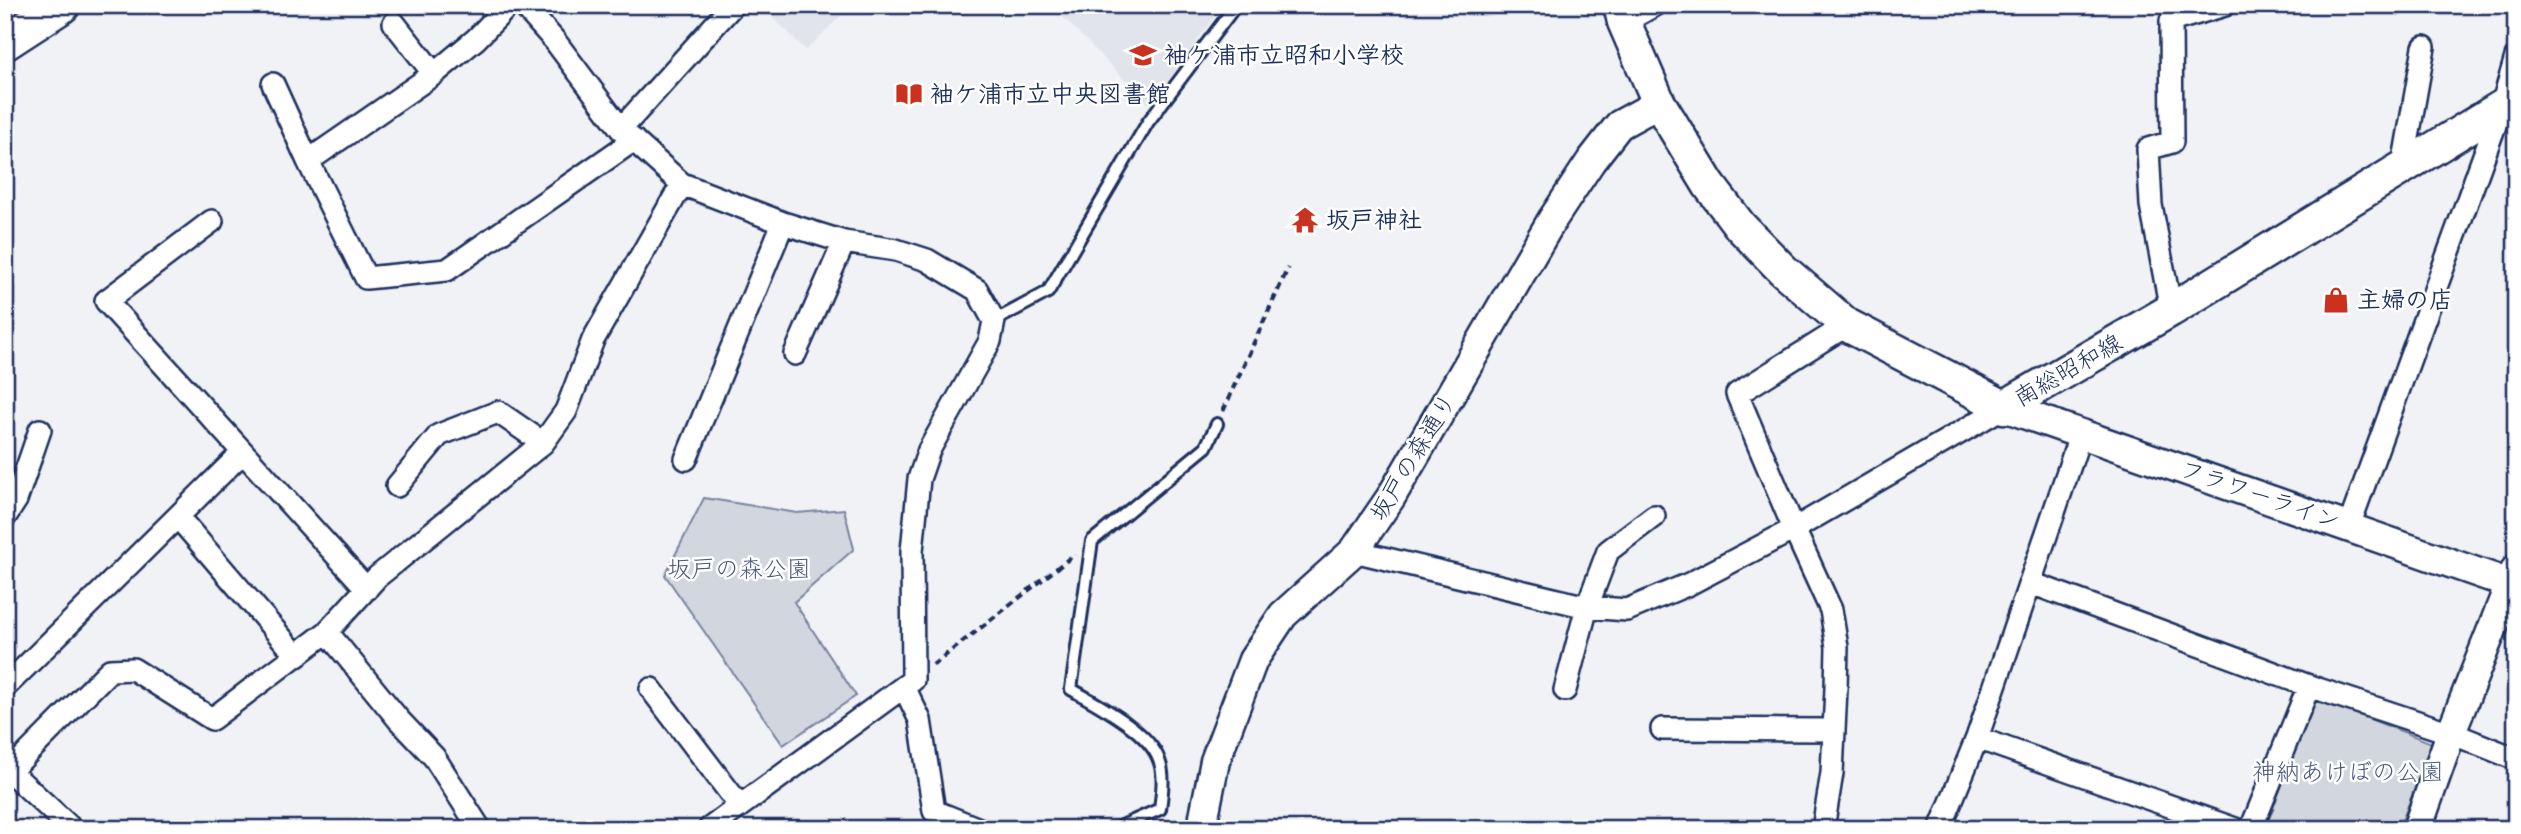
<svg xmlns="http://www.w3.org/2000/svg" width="2521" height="834" viewBox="0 0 2521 834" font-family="'Playpen Sans','Klee One',sans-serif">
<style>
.built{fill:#e1e4ea}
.green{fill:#d2d6df;stroke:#76829e;stroke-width:2}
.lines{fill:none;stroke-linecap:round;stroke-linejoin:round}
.service-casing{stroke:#1b2f5e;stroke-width:16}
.minor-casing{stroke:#1b2f5e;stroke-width:26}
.tertiary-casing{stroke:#1b2f5e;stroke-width:33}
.secondary-casing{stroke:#1b2f5e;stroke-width:37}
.primary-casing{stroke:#1b2f5e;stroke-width:40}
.path{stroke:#1b2f5e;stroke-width:4.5;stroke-dasharray:7 5;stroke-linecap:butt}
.service{stroke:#fff;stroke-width:10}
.minor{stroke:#fff;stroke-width:21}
.tertiary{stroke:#fff;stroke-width:28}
.secondary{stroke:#fff;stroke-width:32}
.primary{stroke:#fff;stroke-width:35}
.labels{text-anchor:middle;stroke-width:5;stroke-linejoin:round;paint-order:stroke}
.poi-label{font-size:24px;font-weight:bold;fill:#1b2f5e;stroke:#fff;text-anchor:start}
.street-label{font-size:24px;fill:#1b2f5e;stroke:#fff}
.park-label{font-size:24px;fill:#49597e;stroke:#fff}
</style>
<rect width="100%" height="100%" fill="#f1f2f5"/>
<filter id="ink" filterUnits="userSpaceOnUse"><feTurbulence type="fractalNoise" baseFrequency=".0143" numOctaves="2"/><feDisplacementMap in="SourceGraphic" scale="14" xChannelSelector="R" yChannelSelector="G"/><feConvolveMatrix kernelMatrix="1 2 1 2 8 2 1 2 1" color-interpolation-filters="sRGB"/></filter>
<g filter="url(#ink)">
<path class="built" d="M 778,5 L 852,5 L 806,50 L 769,14 Z
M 1051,5 L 1223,5 L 1150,105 Z"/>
<path class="green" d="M 704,498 L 797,513 L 844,509 L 854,549 L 794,602 L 856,696 L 783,745 L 665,575 Z
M 2315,698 L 2432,743 L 2399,829 L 2272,829 L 2266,827 Z"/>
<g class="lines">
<g class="service-casing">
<path id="service" d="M 994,321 L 1048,292 L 1148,122 L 1236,5
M 1115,829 L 1160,809 C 1162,793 1165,775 1159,760 C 1148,730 1098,705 1071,689 L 1092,541 L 1206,447 L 1217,424"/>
</g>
<g class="minor-casing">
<path id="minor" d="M 523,5 L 555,41 L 621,129 L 682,184 L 783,223 L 844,242 L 896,250 L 927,260 L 977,290 L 994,321 L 990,341 L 929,450 L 919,479 L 912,551 L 913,680 L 740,806
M 1624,22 L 1655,5
M 394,23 L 434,74
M 273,84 L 308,161 L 366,278 L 447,270 L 634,140
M 621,129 L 733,5
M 308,161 L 434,74 L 476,39 L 509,5
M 2403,166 L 2424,47
M 212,221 L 106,301 L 367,589
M 2171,310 L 2151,205 L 2148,149 L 2172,142 L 2171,21 L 2225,5
M 795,354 L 844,242
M 686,459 L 783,223
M 397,486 L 439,435 L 498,412 L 543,443
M 5,517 L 16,500 L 40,430
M 178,517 L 297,656
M 2349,526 L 2502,106 L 2516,57
M 1354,551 L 1587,607 L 1627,610 L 1689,584 L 1794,529 L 2004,407
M 2031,583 L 2309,686 L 2451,733 L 2516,759
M 327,632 L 399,720 L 434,757 L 480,829
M 5,687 L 243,452
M 904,687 L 920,720 L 934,811 L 979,829
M 651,689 L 740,806 L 709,829
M 1565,690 L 1587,607 L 1608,551 L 1654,516
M 1662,729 L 1834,730
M 1977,738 L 2235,829
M 5,767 L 72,829
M 10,771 L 110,670 L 133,669 L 212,719 L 327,632 L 377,577 L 543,443 L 566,411 L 593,340 L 682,184
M 1823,829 L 1832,773 L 1836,688 L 1837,647 L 1831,610 L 1794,529 L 1737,394 L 1847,325
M 1940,829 L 1977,738 L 2081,433
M 2251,829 L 2309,686"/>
</g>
<g class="tertiary-casing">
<path id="tertiary" d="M 2004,407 L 2516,586
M 1204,829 L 1204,816 L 1215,761 L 1253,660 L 1283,615 L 1354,551 L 1391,497 L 1552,220 L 1591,161 L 1619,125 L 1659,103
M 2417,829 L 2451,733 L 2516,569"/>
</g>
<g class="secondary-casing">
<path id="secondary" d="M 1620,5 L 1624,22 L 1659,103 L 1709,185 L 1740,226 L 1783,270 L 1847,325 L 2004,407 L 2171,310 L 2516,98"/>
</g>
<g class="primary-casing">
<path id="primary" d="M 5,42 L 62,5"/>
</g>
<path class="path" d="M 1223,411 L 1288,268
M 933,665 L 1075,554"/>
<use href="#service" class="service"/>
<use href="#minor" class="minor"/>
<use href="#tertiary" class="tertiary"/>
<use href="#secondary" class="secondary"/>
<use href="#primary" class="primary"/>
</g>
</g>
<defs>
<g id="school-bare" transform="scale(2.1)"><path d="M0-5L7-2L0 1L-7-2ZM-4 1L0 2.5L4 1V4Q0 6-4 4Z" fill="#c8321e" stroke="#fff" stroke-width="2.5" paint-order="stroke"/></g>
<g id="library-bare" transform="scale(2.1)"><path d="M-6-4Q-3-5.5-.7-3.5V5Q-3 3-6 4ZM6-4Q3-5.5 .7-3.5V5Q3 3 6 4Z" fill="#c8321e" stroke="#fff" stroke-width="2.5" paint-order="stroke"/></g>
<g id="temple-bare" transform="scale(2.1)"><path d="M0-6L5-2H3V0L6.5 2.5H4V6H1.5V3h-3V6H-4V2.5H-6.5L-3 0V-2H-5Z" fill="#c8321e" stroke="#fff" stroke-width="2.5" paint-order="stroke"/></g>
<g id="shop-bare" transform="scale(2.1)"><path d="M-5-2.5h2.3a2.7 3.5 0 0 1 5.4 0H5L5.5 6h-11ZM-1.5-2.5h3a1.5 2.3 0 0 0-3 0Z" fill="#c8321e" stroke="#fff" stroke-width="2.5" paint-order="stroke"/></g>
</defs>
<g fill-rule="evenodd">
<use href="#school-bare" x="1143" y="55"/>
<use href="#library-bare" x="909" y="94"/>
<use href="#temple-bare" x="1305" y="220"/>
<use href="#shop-bare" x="2336" y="300"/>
</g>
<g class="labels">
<g class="poi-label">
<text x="1164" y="63">袖ケ浦市立昭和小学校</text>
<text x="930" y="102">袖ケ浦市立中央図書館</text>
<text x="1326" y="228">坂戸神社</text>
<text x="2357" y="308">主婦の店</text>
</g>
<g class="street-label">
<text transform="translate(2068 370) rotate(-30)" y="8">南総昭和線</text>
<text transform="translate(1413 457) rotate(-59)" y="8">坂戸の森通り</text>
<text transform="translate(2260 495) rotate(19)" y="8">フラワーライン</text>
</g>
<g class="park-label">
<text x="739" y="577">坂戸の森公園</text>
<text x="2348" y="780">神納あけぼの公園</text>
</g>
</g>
<rect width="2521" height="834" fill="none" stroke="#fff" stroke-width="28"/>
<rect x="14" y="14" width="2493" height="806" fill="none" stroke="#1b2f5e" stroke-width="2.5" filter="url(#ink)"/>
</svg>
